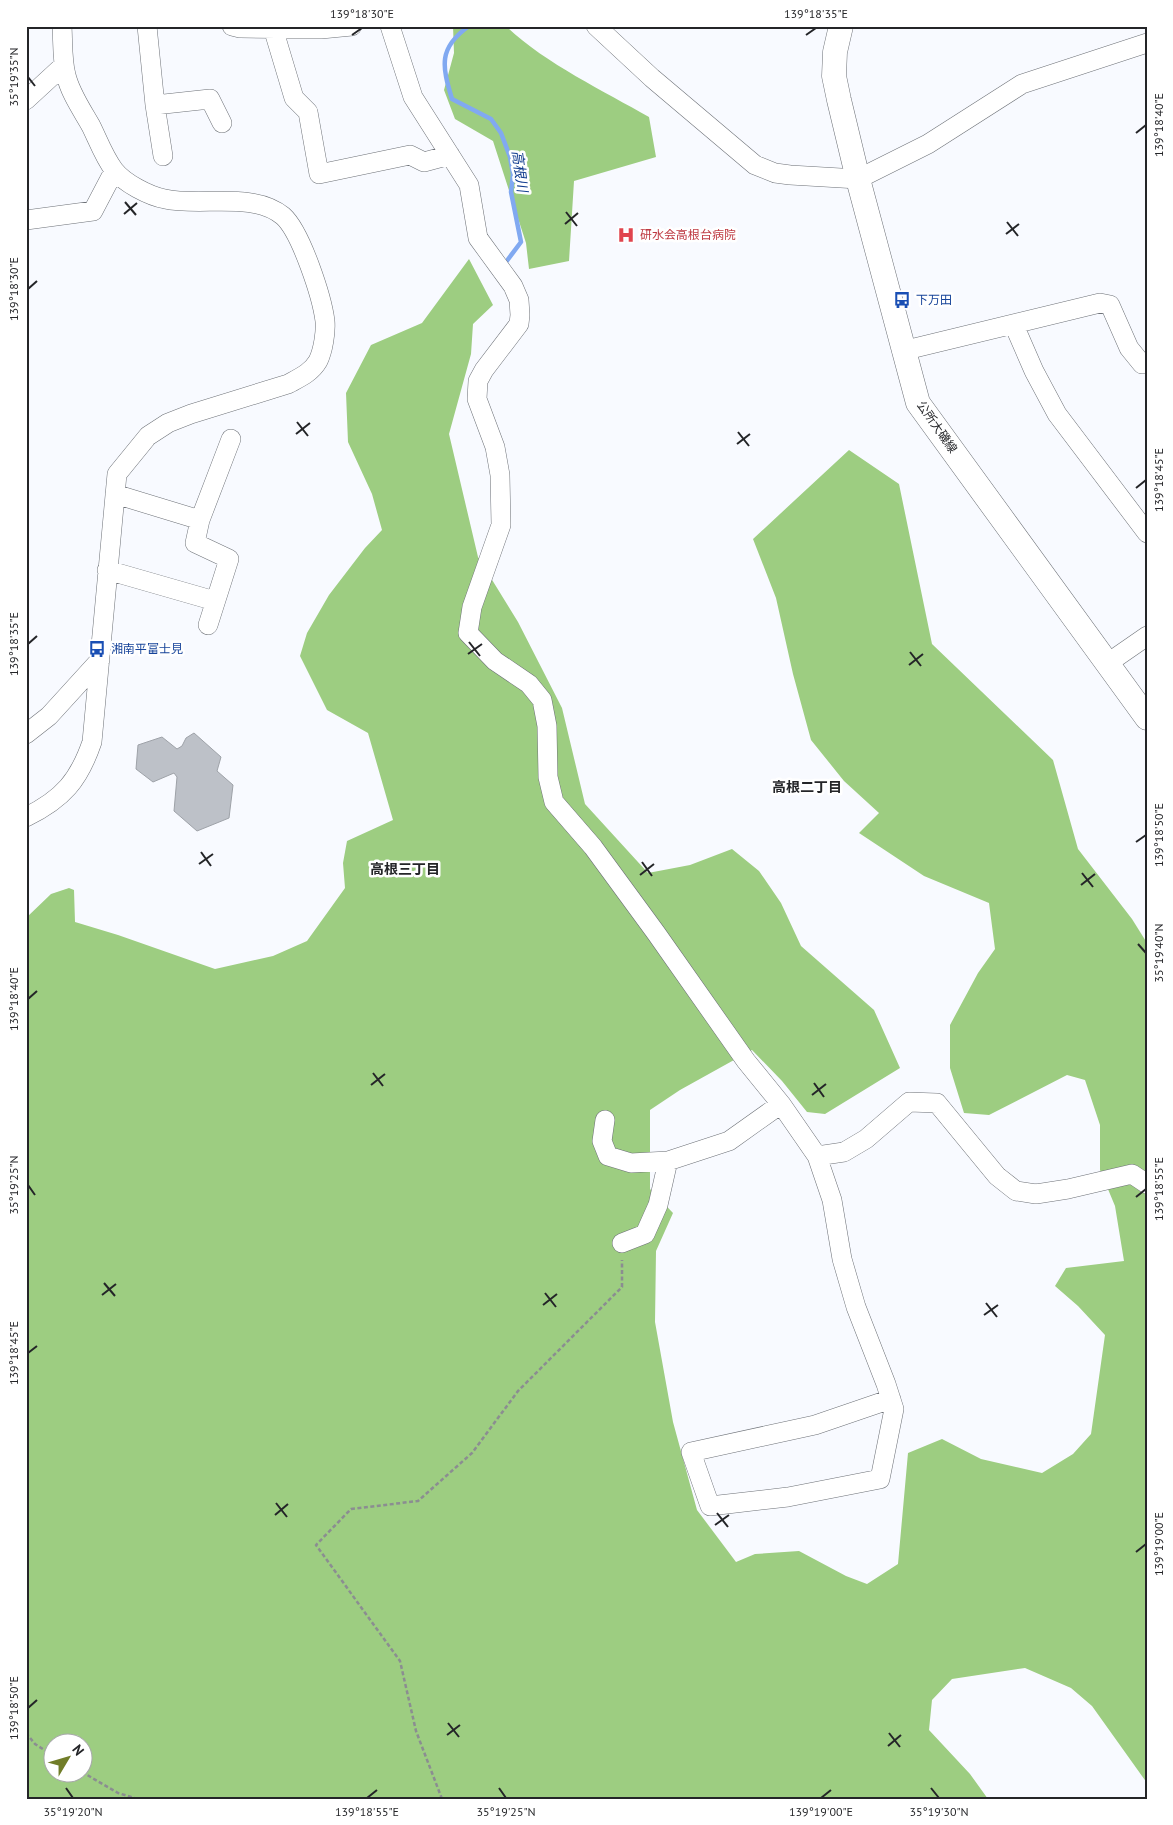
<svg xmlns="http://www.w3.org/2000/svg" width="1173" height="1825" viewBox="0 0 1173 1825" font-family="'PT Sans','Noto Sans JP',sans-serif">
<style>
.forest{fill:#9dcd81;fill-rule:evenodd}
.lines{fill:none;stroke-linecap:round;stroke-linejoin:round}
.stream{stroke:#81a9f1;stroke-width:4.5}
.building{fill:#bdc1c8;stroke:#9ea2a8}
.minor-casing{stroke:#6d7177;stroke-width:20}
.major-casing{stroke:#6d7177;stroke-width:25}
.path{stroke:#8b8d91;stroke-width:2.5;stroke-dasharray:4 2.5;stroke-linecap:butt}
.minor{stroke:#fff;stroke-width:19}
.major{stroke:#fff;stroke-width:24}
.ticks{fill:none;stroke:#242528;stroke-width:2}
.labels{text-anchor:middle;stroke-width:5;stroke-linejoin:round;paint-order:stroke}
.health-label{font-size:12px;fill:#be3a42;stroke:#fff;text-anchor:start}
.transit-label{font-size:12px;fill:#164399;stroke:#fff;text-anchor:start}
.street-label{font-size:12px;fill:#242528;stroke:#fff}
.water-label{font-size:14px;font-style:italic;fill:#113c8e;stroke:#fff}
.neighbourhood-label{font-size:14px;font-weight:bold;fill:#242528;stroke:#fff}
.neatline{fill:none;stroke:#242528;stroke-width:2}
.ticks-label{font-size:12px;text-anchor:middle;fill:#242528}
</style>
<rect width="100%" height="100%" fill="#f8faff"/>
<path class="forest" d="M 453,26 L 506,26 C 543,62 604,91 649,117 L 656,157 L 574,181 L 569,261 L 529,269 L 526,243 L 493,141 L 455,119 L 444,90 L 454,53 Z
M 469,259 L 493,305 L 473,324 L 471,354 L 449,434 L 478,557 L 518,622 L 562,708 L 585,804 L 648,873 L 690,865 L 732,849 L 759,871 L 781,903 L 801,946 L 874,1010 L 900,1068 L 825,1114 L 807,1112 L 782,1081 L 752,1050 L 680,1090 L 650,1110 L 650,1189 L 673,1213 L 656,1251 L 655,1322 L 673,1422 L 697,1510 L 736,1562 L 755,1554 L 799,1551 L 846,1576 L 867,1584 L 898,1564 L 908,1453 L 942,1439 L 981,1459 L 1042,1473 L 1073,1454 L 1091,1434 L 1105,1335 L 1078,1306 L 1055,1286 L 1066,1268 L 1124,1261 L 1115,1206 L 1100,1170 L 1100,1125 L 1085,1080 L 1067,1075 L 989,1115 L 964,1113 L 950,1068 L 950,1025 L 978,973 L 995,949 L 989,903 L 924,876 L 859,833 L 879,813 L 844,781 L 811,740 L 793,674 L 776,598 L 753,539 L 849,450 L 899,484 L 932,644 L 1053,760 L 1078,849 L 1132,919 L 1147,943 L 1147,1783 L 1092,1706 L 1071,1688 L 1025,1668 L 952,1679 L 932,1700 L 929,1730 L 970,1774 L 988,1799 L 26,1799 L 26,918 L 51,894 L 69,888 L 74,890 L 75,922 L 118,935 L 215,969 L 273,956 L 307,941 L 345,888 L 343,863 L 347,841 L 393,820 L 368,733 L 327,710 L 300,656 L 307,633 L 329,595 L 365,548 L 382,530 L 372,494 L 348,442 L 346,393 L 371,345 L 422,323 ZM 52,1742 L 82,1742 L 82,1772 L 52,1772 Z"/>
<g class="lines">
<path class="stream" d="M 469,26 C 438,48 442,66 452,99 L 491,119 L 501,133 L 510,157 L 513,174 L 511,192 L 521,242 L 506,262"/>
</g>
<path class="building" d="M 194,733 L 221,757 L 217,771 L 233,785 L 229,818 L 197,831 L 174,811 L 177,777 L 174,773 L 153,782 L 136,769 L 138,745 L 162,737 L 177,749 L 182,746 L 186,738 Z"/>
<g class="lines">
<g class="minor-casing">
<path id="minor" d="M 147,26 L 155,105 L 163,156
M 232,26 L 240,28 L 321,29 L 352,26
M 390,26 L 413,97 L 469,185 L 478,238 L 513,286 L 519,300 L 520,315 L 519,324 L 484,370 L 478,381 L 477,399 L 495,447 L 500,475 L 501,525 L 472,607 L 468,633 L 495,661 L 529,684 L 542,700 L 547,726 L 548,777 L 554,802 L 593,847 L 656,933 L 746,1061 L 781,1104 L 817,1156 L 844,1152 L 866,1139 L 909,1102 L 937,1103 L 997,1176 L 1016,1191 L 1036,1194 L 1068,1189 L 1132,1174 L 1147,1184
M 596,26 L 652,78 L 755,165 L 775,173 L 790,175 L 858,179 L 928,144 L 1022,84 L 1147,43
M 273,28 L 294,98 L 308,112 L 319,174 L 410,155 L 424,162 L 450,155
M 26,100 L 64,65
M 155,105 L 210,99 L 222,123
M 26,220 L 93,211 L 114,171
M 1014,325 L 1034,371 L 1057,414 L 1147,533
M 902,351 L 1100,303 L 1110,305 L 1129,348 L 1142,364 L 1147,364
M 115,494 L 200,520
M 107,570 L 215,601
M 208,625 L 229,559 L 195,543 L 200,520 L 231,439
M 1108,663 L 1147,636
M 26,734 L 49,716 L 100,660
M 26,817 C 63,799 79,780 92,742 L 117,474 L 148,436 L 168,423 L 191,414 L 288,384 C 299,378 311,373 318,361 C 323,351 326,332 325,321 C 322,297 301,232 283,216 C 253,191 201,207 165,199 C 149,196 124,183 114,170 C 104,157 98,140 91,126 C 82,110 70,93 66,75 C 62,60 63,42 62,26
M 605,1120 L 602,1141 L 608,1156 L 631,1163 L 668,1161
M 817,1156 L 832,1200 L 842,1259 L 856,1307 L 886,1384 L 894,1409 L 880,1479 L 788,1497 L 710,1506 L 691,1452 L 815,1425 L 891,1399
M 622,1243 L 645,1234 L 658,1205 L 668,1161 L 729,1141 L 781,1104"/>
</g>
<g class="major-casing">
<path id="major" d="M 841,26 L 835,52 L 834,76 L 839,100 L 858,179 L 918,403 L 1147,718"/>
</g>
<path class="path" d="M 26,1733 L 35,1744 L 52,1755
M 82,1772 L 118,1793 L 138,1799
M 442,1799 L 416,1731 L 400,1661 L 316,1545 L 351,1509 L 418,1501 L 472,1453 L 518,1391 L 622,1287 L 622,1260"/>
<use href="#minor" class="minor"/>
<use href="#major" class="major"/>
</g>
<path class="ticks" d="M 352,35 L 362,28M 806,35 L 816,28M 28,77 L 35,86M 1136,133 L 1146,125M 125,202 L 136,215M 566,212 L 577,226M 124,214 L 137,203M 1007,222 L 1018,236M 565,224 L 578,213M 1006,234 L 1019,224M 28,289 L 37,281M 297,422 L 308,436M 738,432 L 749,446M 296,434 L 310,423M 737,444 L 750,434M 1136,488 L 1146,480M 469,642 L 480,656M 28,644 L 37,636M 910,652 L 921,666M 468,654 L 482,644M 909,665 L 923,654M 1136,842 L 1146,835M 201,852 L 211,866M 642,862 L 652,876M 199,864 L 213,854M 1082,873 L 1093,887M 640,875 L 654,864M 1081,885 L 1095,874M 1138,944 L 1146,953M 28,999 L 37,991M 373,1073 L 383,1086M 814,1083 L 824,1097M 371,1085 L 385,1074M 812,1095 L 826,1084M 28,1185 L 35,1195M 1136,1197 L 1146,1189M 104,1283 L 115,1296M 545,1293 L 556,1307M 102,1295 L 116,1284M 986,1303 L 997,1317M 543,1305 L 557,1294M 984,1315 L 998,1305M 28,1353 L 37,1346M 276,1503 L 287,1517M 717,1513 L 728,1527M 275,1515 L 288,1504M 715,1525 L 729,1515M 1136,1552 L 1146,1544M 28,1708 L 37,1700M 448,1723 L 459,1737M 889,1733 L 900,1747M 447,1735 L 460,1725M 888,1746 L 901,1735M 66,1788 L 73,1798M 499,1788 L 506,1798M 931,1788 L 939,1798M 367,1798 L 377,1790M 821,1798 L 831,1790"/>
<defs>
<g id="hospital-bare" transform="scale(1.35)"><path d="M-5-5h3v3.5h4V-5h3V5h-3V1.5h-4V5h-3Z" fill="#e0444e" stroke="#fff" stroke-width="2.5" paint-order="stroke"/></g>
<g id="bus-bare" transform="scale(1.35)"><path d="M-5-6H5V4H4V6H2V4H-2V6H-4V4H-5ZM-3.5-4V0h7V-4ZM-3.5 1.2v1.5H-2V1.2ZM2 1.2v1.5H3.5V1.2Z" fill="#1a4fb4" stroke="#fff" stroke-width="2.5" paint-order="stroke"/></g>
</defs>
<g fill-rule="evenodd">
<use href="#hospital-bare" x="626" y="235"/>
<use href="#bus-bare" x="902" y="300"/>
<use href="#bus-bare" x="97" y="649"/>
</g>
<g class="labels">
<g class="health-label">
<text x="640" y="239">研水会高根台病院</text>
</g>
<g class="transit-label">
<text x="916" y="304">下万田</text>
<text x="111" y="653">湘南平富士見</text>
</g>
<g class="street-label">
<text transform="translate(937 427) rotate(55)" y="4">公所大磯線</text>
</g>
<g class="water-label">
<text transform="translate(520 171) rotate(82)" y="5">高根川</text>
</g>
<g class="neighbourhood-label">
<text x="807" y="792">高根二丁目</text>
<text x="405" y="874">高根三丁目</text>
</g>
</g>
<rect width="1173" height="1825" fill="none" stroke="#ffffff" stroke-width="55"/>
<g transform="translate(68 1758) rotate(52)"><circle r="24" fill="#ffffff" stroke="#a7a8a9"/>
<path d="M0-4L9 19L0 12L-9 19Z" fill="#717d29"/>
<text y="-8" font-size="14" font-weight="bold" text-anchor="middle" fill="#242528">N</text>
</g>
<rect x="28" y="28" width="1118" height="1770" class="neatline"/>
<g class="ticks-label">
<text x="362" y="18">139°18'30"E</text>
<text x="816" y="18">139°18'35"E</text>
<text transform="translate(14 77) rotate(-90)" y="4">35°19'35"N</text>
<text transform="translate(1159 125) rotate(-90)" y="4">139°18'40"E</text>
<text transform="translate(14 289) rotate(-90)" y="4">139°18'30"E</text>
<text transform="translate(1159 480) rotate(-90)" y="4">139°18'45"E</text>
<text transform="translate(14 644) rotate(-90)" y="4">139°18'35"E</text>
<text transform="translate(1159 835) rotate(-90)" y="4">139°18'50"E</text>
<text transform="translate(1159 953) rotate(-90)" y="4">35°19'40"N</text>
<text transform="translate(14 999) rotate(-90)" y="4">139°18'40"E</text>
<text transform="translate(14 1185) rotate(-90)" y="4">35°19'25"N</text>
<text transform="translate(1159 1189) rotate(-90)" y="4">139°18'55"E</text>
<text transform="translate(14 1353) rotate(-90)" y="4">139°18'45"E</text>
<text transform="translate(1159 1544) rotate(-90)" y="4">139°19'00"E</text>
<text transform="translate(14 1708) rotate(-90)" y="4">139°18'50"E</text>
<text x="73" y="1816">35°19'20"N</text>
<text x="367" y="1816">139°18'55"E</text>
<text x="506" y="1816">35°19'25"N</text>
<text x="821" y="1816">139°19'00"E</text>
<text x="939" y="1816">35°19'30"N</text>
</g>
</svg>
